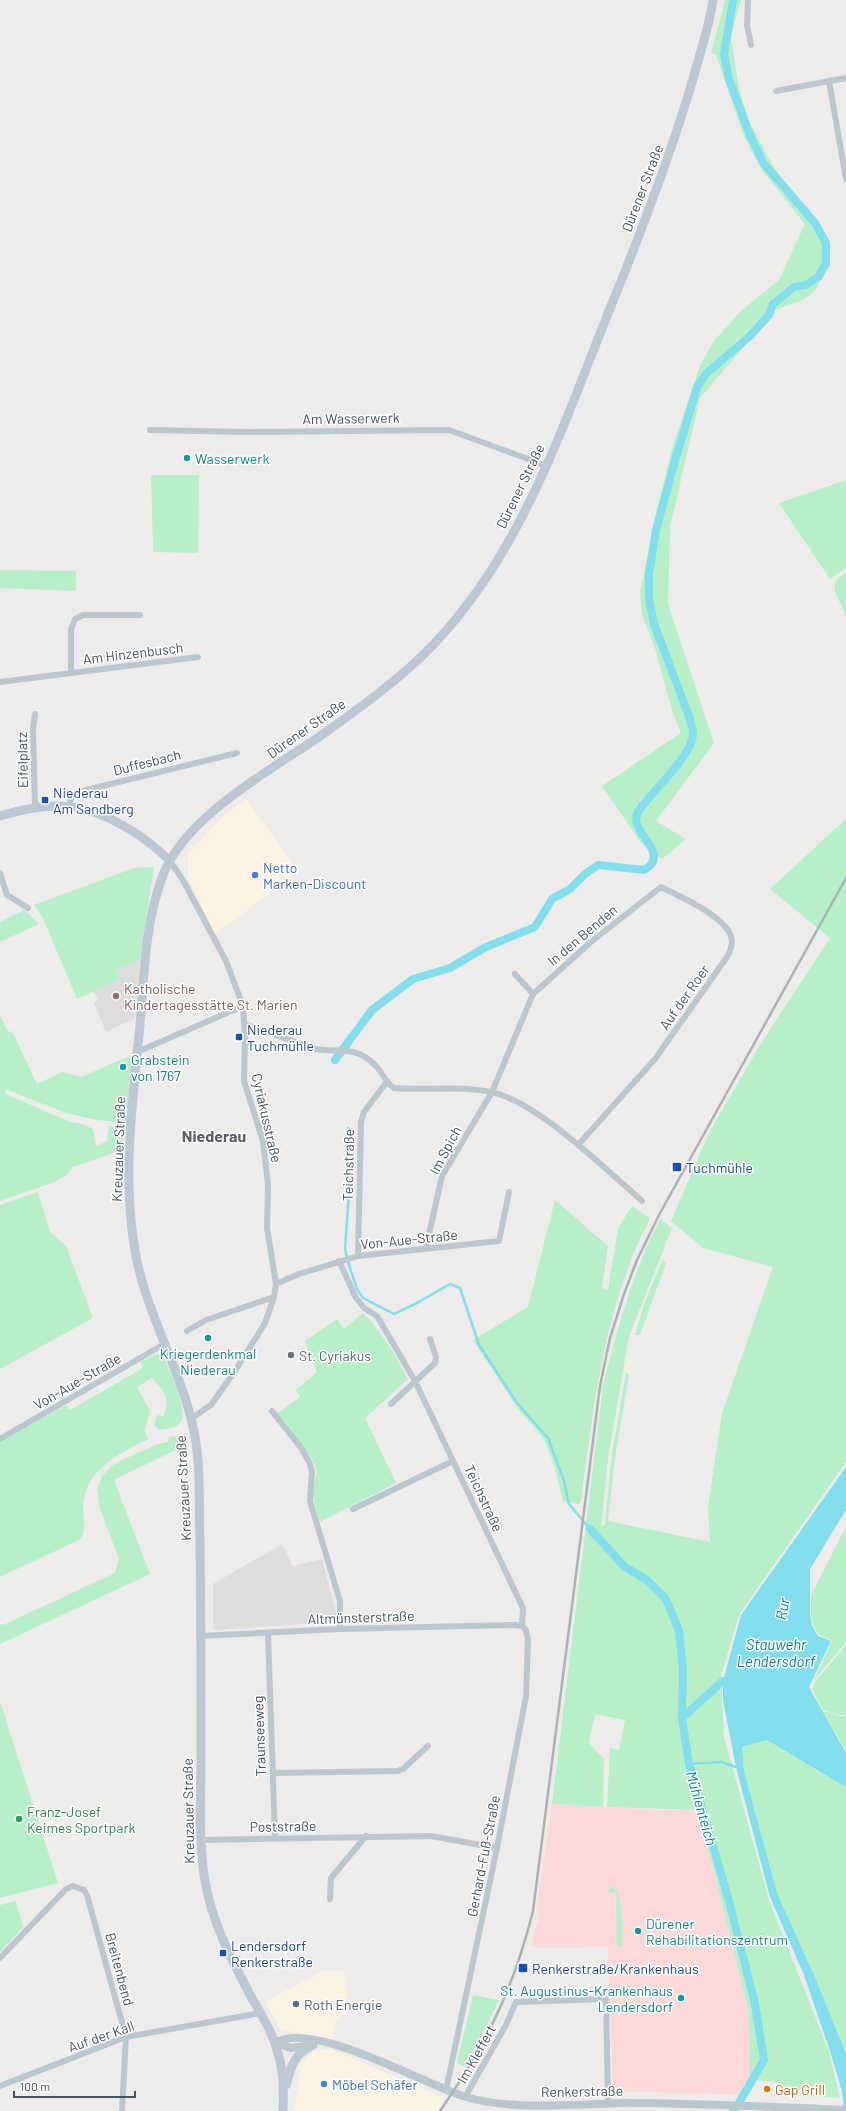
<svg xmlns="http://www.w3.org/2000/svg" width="846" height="2111" font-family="Barlow,sans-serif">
<rect width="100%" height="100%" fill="#eeebeb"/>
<!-- commercial -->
<g fill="#fcf2e2">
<polygon points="246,799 299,872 215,934 188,877 188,853 225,815"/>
<polygon points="324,1970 344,1971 348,2012 336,2019 332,2040 281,2030 265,2002"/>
<polygon points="326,2049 341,2053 446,2098 437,2111 295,2111 300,2066 308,2055 316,2050"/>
</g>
<!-- education -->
<g fill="#dfdcdd">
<polygon points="140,959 135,1018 106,1032 94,1003 98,1000 93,991 120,979 116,970"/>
<polygon points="282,1544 293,1566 322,1559 336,1613 336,1622 213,1630 213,1584"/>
</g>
<!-- medical -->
<polygon fill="#fbd9d9" points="552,1804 660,1810 699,1810 749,2012 750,2080 742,2095 613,2091 608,1947 540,1948 531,1946 540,1914 536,1912"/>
<!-- green -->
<g fill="#b7efc8">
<polygon points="725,0 741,0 731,37 739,89 749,121 774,168 818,220 828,240 830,257 830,266 815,290 805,299 775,310 700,398 670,527 668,604 714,743 656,821 686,839 662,859 641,843 602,786 681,733 672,710 654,645 642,615 640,593 656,513 673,445 699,368 713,342 741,311 779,280 805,224 761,169 743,134 716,55 711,53"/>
<polygon points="151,475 199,475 198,553 153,552"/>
<polygon points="846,480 846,568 830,579 779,503"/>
<polygon points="0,570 76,571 76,591 0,588"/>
<path d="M846,573V617C841,598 823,585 846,573Z"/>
<path d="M846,819V1462L740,1613L721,1675L724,1737L769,1900L829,2052L840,2098L802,2096L799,2090H778V2082L750,2080L749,2012L699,1810L607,1807L610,1748L619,1750L625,1720L595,1714L589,1743L604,1759L603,1807L552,1804L603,1386C617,1328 633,1272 660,1219L672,1228L629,1336L608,1458L601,1527L605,1525L611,1460L626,1373L629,1375L615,1458L608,1521L710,1542L708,1507L722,1413L773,1267L703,1248L671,1221L709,1133L760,1045L830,938L770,889Z"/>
<polygon points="154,867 140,959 116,970 120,979 77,999 42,916 34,905 134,868"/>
<polygon points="24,910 39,924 0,942 0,922"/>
<polygon points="0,1015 8,1032 12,1031 37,1084 62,1072 81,1077 132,1055 126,1123 97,1120 66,1113 5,1089 6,1094 70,1122 83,1124 93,1129 96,1146 107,1141 109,1126 122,1127 124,1133 122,1150 73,1167 65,1176 55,1182 0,1201"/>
<polygon points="38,1192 50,1232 66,1246 93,1318 0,1369 0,1205"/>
<path d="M555,1200L608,1246L602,1288L608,1290L618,1228L632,1206L650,1219C644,1232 637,1244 632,1258C601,1335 592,1419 581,1501L579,1504L563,1501L554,1464L544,1439L519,1410L473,1340L528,1307Z"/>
<polygon points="663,1259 666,1263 640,1335 635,1335 645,1302"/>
<path d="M363,1313C382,1332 396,1356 408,1379L365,1418L396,1483L320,1522L314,1501L313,1492L317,1472L314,1462L278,1413L300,1397L296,1390L317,1372L305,1341L337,1319L344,1329Z"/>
<path d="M155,1354L163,1356C169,1368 189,1410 181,1422C176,1428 167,1429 160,1430L154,1426L157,1415L164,1416C169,1397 165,1392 152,1378L137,1387L150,1411L145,1431L148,1439C121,1453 90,1466 84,1499C81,1513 88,1524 81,1539L0,1577V1442L66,1405L70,1410L143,1368L140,1362Z"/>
<polygon points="186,1435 188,1444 114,1480 150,1574 0,1644 0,1624 3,1625 115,1573 119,1559 100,1509 97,1489 103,1475 114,1464 155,1445 168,1442 169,1437"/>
<polygon points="846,1527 846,1642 814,1680 832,1641 819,1635 813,1626 811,1615 811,1595"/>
<polygon points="846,1645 846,1714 840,1715 823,1710 812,1689 815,1682"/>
<polygon points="0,1701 58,1883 0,1898"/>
<polygon points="823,1711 841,1716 846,1715 846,1751"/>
<polygon points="767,1740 846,1787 846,2054 815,1977 777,1893 744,1771 742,1747"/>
<path d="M610,1886C612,1888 616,1890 617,1892C623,1902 622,1936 623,1948L615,1943L617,1941L616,1893L608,1892Z"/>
<polygon points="16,1901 23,1927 0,1952 0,1905"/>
<polygon points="473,1995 499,2000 465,2067 457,2063"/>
</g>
<!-- water -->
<polygon fill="#82deed" points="846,1467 846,1510 810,1569 810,1615 812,1626 818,1636 831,1641 809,1687 846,1753 846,1787 767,1740 742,1747 744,1771 777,1893 815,1977 846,2054 846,2111 844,2111 842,2091 830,2051 804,1975 770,1897 736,1767 723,1700 723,1681 741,1615"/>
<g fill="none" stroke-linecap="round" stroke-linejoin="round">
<!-- stream -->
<g stroke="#82deed" stroke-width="2.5">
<polyline points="348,1128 350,1180 345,1249 349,1265 357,1289 363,1298 394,1314 417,1303 450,1284 460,1288 479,1345 517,1403 548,1438 564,1481 569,1504 590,1529"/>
<polyline points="689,1764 721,1762 736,1767"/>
</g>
<!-- canal -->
<g stroke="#82deed" stroke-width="8">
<path d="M335,1060L372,1010L413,979L450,968L486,947L535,927L552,899L570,889L585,874L598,865L644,870C674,853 626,831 638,812C651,791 695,755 693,731C692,726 690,721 689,716L654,624L649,598V574L656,530L676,457L698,385L708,372L750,336L769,315L773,304L794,287L806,285L818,277L826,263V243L815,223L764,164L749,133L729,79L724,54L733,0"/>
<polyline points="590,1529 625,1567 647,1580 666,1599 679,1631 683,1670 682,1718 689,1764 729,1901 755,2004 764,2060 734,2111"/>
<polyline points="682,1718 723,1681"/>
</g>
<!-- minor -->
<g stroke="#bbc7cf" stroke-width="6">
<polyline points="748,0 747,25 751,45"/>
<polyline points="829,81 846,179"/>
<polyline points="776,91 846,78"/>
<polyline points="150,430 244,432 449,430 547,466"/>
<polyline points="71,673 71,629 75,619 83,615 140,615"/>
<polyline points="0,682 198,657"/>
<polyline points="69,806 71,798 86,790 237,753"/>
<polyline points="35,807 33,729 35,714"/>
<polyline points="170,861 183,880 226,961 243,1006 245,1038 244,1081 263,1141 268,1185 267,1228 276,1284 274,1297 265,1323 235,1371 211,1405 192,1418"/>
<polyline points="0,873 7,895 28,908"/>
<polyline points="515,974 533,994"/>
<path d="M245,1024L315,1049C340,1053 357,1045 376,1066C384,1074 384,1081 394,1088C426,1091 459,1085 491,1092C536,1101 606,1169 642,1201"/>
<polyline points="137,1052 243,1006"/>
<path d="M426,1248L442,1176L492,1092L533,994L592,941L661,887C680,897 732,918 732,942C732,947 729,953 727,957L655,1059L578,1145"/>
<polyline points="358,1256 361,1122 364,1112 386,1083"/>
<polyline points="339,1261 356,1298 364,1308 377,1316 415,1381 523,1608 522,1626"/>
<polyline points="276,1284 299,1274 358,1256 499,1241 509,1192"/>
<polyline points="187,1331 206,1320 274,1297"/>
<polyline points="391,1404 435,1363 436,1357 430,1339"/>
<polyline points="272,1411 302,1449 310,1464 312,1472 310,1501 340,1601 340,1629"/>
<polyline points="0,1439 166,1343"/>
<polyline points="353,1509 453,1461"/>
<polyline points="268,1633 275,1838"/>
<polyline points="201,1636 340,1629 515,1625 522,1626"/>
<polyline points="273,1773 398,1771 403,1769 428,1746"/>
<polyline points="201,1840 431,1836 497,1848"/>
<polyline points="330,1899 331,1878 366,1836"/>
<polyline points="0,1958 66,1889 73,1886 84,1890 87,1895 126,2037 122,2111"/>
<polyline points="0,2086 126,2037 261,2013"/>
<polyline points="446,2090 497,1848 526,1696 528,1640 526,1630 522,1626"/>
<polyline points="465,2097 506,2025 516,2002 606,1999 608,2104"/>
</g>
<!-- tertiary -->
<g stroke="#bbc7cf" stroke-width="8">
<path d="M275,2043C312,2019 425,2085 466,2097C513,2111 575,2104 625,2103C699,2103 772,2107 846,2110"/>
<polyline points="275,2043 291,2048 313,2045"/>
</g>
<!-- secondary -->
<g stroke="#bbc8d4" stroke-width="9">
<path d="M0,816C50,801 83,801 129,829C144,838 157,848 170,861"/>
<path d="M286,2085C291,2066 295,2053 313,2045"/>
<path d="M283,2111C284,2091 284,2072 278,2053C273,2034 263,2017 253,2000C233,1963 212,1923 205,1881C198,1839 201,1795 201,1753C201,1682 201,1612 200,1542C199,1514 200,1487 198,1460C193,1391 155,1335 139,1270C120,1190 132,1106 140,1025C144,975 145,922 163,875C185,817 269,771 319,737C354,712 389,687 420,658C518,564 560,433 609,311C640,235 670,158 693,79C700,53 709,27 713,0"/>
</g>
<!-- rail -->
<path stroke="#adb1b6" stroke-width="2.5" d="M440,2111C486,2044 513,1991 533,1911L600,1386L610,1338L624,1294L637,1260L659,1215L846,878"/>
</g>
<!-- markers -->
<g fill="#0f9aa8" stroke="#fff" stroke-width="1.5">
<circle cx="187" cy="458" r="4"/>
<circle cx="123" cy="1067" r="4"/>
<circle cx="208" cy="1338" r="4"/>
<circle cx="638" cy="1931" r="4"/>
<circle cx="681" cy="1998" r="4"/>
</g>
<g fill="#1a4fb4" stroke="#fff" stroke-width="1.5">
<rect x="41" y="796" width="8" height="8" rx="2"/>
<rect x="235" y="1033" width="8" height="8" rx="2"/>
<rect x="672" y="1162" width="10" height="10" rx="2"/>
<rect x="219" y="1949" width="8" height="8" rx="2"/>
<rect x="518" y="1963" width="10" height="10" rx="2"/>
</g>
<g fill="#3f7fe0" stroke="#fff" stroke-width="1.5">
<circle cx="255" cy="875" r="4"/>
<circle cx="324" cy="2084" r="4"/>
</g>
<circle fill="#8d6e63" stroke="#fff" stroke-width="1.5" cx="116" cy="996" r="4"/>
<circle fill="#6b7280" stroke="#fff" stroke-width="1.5" cx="291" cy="1355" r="4"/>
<circle fill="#2e9e5b" stroke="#fff" stroke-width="1.5" cx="19" cy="1819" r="4"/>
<circle fill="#5c6f8a" stroke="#fff" stroke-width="1.5" cx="296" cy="2004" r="4"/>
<circle fill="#e8710a" stroke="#fff" stroke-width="1.5" cx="767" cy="2089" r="4"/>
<g text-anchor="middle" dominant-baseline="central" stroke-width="3" stroke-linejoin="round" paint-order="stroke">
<!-- street labels -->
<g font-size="14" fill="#435059" stroke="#fff">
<text transform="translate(642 188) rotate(-69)">Dürener Straße</text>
<text transform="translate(351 418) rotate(-1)">Am Wasserwerk</text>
<text transform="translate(520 486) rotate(-64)">Dürener Straße</text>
<text transform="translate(133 653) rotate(-7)">Am Hinzenbusch</text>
<text transform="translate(306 728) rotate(-35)">Dürener Straße</text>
<text transform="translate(22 760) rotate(-91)">Eifelplatz</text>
<text transform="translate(147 762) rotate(-14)">Duffesbach</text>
<text transform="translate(582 935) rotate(-40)">In den Benden</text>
<text transform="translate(684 997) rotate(-55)">Auf der Roer</text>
<text transform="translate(267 1118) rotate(77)">Cyriakusstraße</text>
<text transform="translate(118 1149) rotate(-88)">Kreuzauer Straße</text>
<text transform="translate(445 1150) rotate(-62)">Im Spich</text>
<text transform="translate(348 1165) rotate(-89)">Teichstraße</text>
<text transform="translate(409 1239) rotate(-6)">Von-Aue-Straße</text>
<text transform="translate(77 1381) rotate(-30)">Von-Aue-Straße</text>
<text transform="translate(183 1488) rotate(-93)">Kreuzauer Straße</text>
<text transform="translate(484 1498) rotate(65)">Teichstraße</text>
<text transform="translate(361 1617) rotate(-2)">Altmünsterstraße</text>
<text transform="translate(259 1736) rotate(-92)">Traunseeweg</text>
<text transform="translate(188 1811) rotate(-91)">Kreuzauer Straße</text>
<text transform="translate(283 1826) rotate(-1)">Poststraße</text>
<text transform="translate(483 1856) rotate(-79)">Gerhard-Fuß-Straße</text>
<text transform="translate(120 1969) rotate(75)">Breitenbend</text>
<text transform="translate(101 2036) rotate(-19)">Auf der Kall</text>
<text transform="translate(476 2054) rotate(-61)">Im Kleffert</text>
<text transform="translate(582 2091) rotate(-1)">Renkerstraße</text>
</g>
<!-- culture labels -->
<g font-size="14" fill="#0d838f" stroke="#fff" text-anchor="start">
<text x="195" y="458">Wasserwerk</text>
<text x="131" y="1059">Grabstein<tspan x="131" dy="16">von 1767</tspan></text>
<text x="208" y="1353" text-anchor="middle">Kriegerdenkmal<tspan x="208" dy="16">Niederau</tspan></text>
<text x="646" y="1923">Dürener<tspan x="646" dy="16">Rehabilitationszentrum</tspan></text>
<text x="673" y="1990" text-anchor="end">St. Augustinus-Krankenhaus<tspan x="673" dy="16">Lendersdorf</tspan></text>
</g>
<!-- transit labels -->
<g font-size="14" fill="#164399" stroke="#fff" text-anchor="start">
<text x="53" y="792">Niederau<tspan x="53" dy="16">Am Sandberg</tspan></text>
<text x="247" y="1029">Niederau<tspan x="247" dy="16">Tuchmühle</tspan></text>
<text x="686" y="1167">Tuchmühle</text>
<text x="231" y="1945">Lendersdorf<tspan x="231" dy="16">Renkerstraße</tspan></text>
<text x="532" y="1968">Renkerstraße/Krankenhaus</text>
</g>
<!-- shop labels -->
<g font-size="14" fill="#366cbe" stroke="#fff" text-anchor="start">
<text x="263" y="867">Netto<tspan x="263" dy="16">Marken-Discount</tspan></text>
<text x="332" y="2084">Möbel Schäfer</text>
</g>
<!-- education labels -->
<g font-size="14" fill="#785e54" stroke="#fff" text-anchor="start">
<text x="124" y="988">Katholische<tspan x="124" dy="16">Kindertagesstätte St. Marien</tspan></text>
</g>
<!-- worship labels -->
<g font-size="14" fill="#5b616d" stroke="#fff" text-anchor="start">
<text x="299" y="1355">St. Cyriakus</text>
</g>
<!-- leisure labels -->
<g font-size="14" fill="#27864d" stroke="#fff" text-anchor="start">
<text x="27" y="1811">Franz-Josef<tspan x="27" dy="16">Keimes Sportpark</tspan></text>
</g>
<!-- service labels -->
<g font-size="14" fill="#4e5e75" stroke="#fff" text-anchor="start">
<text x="304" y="2004">Roth Energie</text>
</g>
<!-- food labels -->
<g font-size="14" fill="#c56008" stroke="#fff" text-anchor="start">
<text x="775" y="2089">Gap Grill</text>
</g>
<!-- water labels -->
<g font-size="15" font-style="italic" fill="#097e90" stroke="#fff">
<text transform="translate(782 1609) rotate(-80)">Rur</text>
<text x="776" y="1644">Stauwehr<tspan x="776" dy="17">Lendersdorf</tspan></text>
<text transform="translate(702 1808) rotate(74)">Mühlenteich</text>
</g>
<!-- quarter labels -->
<g font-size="16" font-weight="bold" fill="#585c61" stroke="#fff">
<text x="214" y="1135">Niederau</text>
</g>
</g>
<!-- scale -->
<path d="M14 2091v6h121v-6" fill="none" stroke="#435059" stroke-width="2"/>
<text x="20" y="2091" font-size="12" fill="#435059" stroke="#ffffff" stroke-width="3" paint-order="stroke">100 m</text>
</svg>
